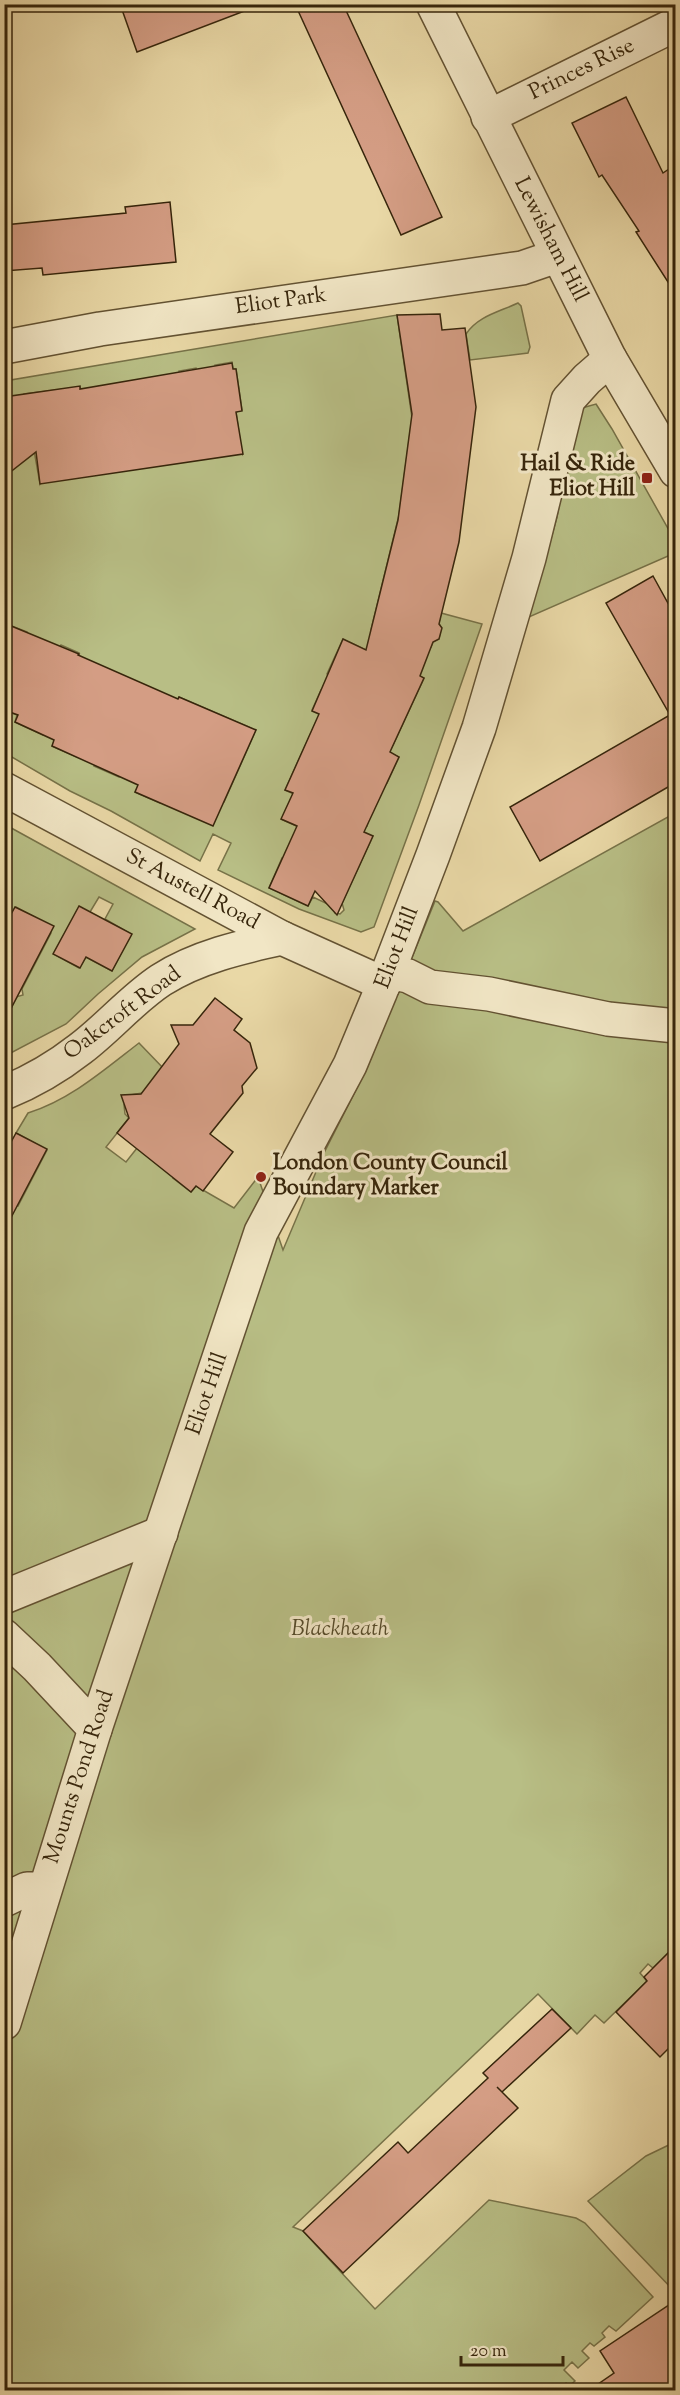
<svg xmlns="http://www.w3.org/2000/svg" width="680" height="2395" font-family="'Sorts Mill Goudy',serif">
<rect width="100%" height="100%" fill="#e9d8a6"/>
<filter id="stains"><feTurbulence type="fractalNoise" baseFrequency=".00333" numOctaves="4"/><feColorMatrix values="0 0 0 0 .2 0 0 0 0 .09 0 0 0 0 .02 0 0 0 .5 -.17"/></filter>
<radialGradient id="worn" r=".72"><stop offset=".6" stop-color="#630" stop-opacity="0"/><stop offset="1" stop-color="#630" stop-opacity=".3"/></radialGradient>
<!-- green -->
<g fill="#b8be85" stroke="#777248" stroke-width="1.5" fill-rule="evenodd">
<path d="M518,303L521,306L530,347L528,353L470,360L466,334C478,316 499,312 518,303Z"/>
<path d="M397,315L412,418L399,515L371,630L431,647L433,642L439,639L441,628L439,623L441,613L482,624L419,805L374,927L361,932L299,909L218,870L231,843L213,834L200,861L111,811L70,791L5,753V710L17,715L15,722L43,735L79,653L61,645L51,667L25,638L27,632L9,625L5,635L4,477L9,473L5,467V381ZM232,362L233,369H236L242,410L236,412L242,454L180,377L179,371L196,368L197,374L216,372L215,365ZM80,387L81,391L40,484L24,394ZM343,639L424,678L393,745L312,710L321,690L340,698L347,683L327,674ZM179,697L256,730L224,802L160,803L135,792ZM317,720L399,757L387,783L379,780L367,826L285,790ZM62,723L130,753L119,777L94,766L97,757H77L52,746ZM281,819L373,836L342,903L344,910L340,914L335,913L332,906L313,897L308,906L269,888L282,858L294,863L303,829Z"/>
<polygon points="596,404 612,429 675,541 675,553 529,617 557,517 575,418 582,408"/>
<path d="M675,813V1946L653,1968L648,1964L640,1973L647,1981L604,2023L595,2015L577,2034L538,1994L293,2227L303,2231L375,2309L489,2200L576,2218L585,2223L653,2297L616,2331L609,2326L602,2333L605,2337L594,2346L590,2343L582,2351L589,2358L578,2368L572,2362L564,2370L575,2381L569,2386L566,2383L558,2390H5L4,1199L18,1206L47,1150L16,1133L28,1113C70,1100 104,1070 139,1043L165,1070L142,1093L131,1095L124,1105L125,1114L129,1118L106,1147L126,1162L145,1138L177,1173L173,1178L191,1192L196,1186L234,1208L258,1177L283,1250L324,1153L367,1068L435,901L438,902L463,931Z"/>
<path d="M4,824L195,929L142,957L98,994L66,1024L5,1056V993L9,999L23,995L22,989L51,933L33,923L35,917L16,907L5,927ZM99,897L113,904L105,919L131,934L112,971L86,957L79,968L54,954L90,912Z"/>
<polygon points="675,2142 675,2292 588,2201 646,2156"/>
</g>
<!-- building -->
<g fill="#d49d84" stroke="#36250b" stroke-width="1.5">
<polygon points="120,4 255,4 255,7 137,52"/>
<polygon points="295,4 343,4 442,217 401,235"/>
<polygon points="626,97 663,173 675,165 675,293 636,232 639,231 602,175 599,177 572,123"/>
<polygon points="170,202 176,262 43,275 42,268 4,271 4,225 126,213 125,207"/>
<polygon points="440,314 442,330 465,328 476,407 459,542 439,624 442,628 439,639 433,642 420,676 424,678 390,752 399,757 364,832 373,836 337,915 315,891 308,906 269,888 297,826 281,819 293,793 285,790 319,714 312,711 343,639 366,650 398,520 412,414 397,315"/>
<polygon points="232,363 233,369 236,369 242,411 236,412 243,454 40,484 36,452 4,477 4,397 80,386 80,389"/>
<polygon points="653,576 675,616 675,783 540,861 510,807 670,715 606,603"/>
<polygon points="4,623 79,654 78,655 178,699 179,697 256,730 213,826 135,792 138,785 52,746 54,740 15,722 18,715 4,710"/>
<polygon points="79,906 132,934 112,971 86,957 80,968 53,954"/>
<polygon points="15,907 54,926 4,1022 4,927"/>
<polygon points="215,998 242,1019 234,1030 250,1043 257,1068 242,1086 243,1093 210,1134 233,1152 203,1191 196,1186 191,1192 117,1133 129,1118 121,1095 141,1094 179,1044 171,1025 193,1025"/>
<polygon points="16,1133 47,1149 4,1231 4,1155"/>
<polygon points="675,1946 675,2042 660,2057 616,2012 647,1981 644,1977"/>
<polygon points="552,2009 571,2028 502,2092 497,2087 518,2108 343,2273 303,2231 398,2142 408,2153 488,2078 483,2073"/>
<polygon points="675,2301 675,2391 588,2391 614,2373 600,2351"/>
</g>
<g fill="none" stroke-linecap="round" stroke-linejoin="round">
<defs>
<g id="minor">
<polyline points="488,117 676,24"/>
<polyline points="4,347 100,329 522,268 557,256"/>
<polyline points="4,789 282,938 384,984"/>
<polyline points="389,972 408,976 430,987 489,994 608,1019 676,1026"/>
<path d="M4,1093C31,1082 57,1067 80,1049C108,1028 132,999 161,980C197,957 241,947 282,938"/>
<polyline points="4,1597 161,1533"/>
<polyline points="4,1636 37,1667 95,1729"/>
<polyline points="4,1900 27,1889 44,1889"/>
<polyline points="4,2023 95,1729 261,1232 350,1065 380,993 433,855 479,728 529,558 568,400 587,379 610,359"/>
</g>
<polyline id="tertiary" points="433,4 610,359 676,471"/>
</defs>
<!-- minor casing -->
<use href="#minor" stroke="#635232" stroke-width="36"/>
<!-- tertiary casing -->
<use href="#tertiary" stroke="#635232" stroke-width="36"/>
<!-- minor -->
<use href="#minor" stroke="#f1e6c5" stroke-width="33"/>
<!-- tertiary -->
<use href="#tertiary" stroke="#f1e6c5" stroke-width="33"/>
</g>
<!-- markers -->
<g fill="#8f2418" stroke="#f1e6c5" stroke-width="2">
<rect x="641" y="472" width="12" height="12" rx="3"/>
<circle cx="261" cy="1177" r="6"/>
</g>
<g text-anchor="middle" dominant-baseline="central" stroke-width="6" stroke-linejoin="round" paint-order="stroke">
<!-- street labels -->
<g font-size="22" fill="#36250b" stroke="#f1e6c5">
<text transform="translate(582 70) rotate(-26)">Princes Rise</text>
<text transform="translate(550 240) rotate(63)">Lewisham Hill</text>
<text transform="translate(281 302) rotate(-8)">Eliot Park</text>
<text transform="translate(192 890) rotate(28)">St Austell Road</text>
<text transform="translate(398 948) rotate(-69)">Eliot Hill</text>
<text transform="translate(123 1014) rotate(-37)">Oakcroft Road</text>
<text transform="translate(208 1394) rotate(-71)">Eliot Hill</text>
<text transform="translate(80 1777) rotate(-72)">Mounts Pond Road</text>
</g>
<!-- poi labels -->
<g font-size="22" font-weight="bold" fill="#36250b" stroke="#f1e6c5" text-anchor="end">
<text x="635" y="465">Hail &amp; Ride<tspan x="635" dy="25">Eliot Hill</tspan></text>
<text x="273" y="1164" text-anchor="start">London County Council<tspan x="273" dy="25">Boundary Marker</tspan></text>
</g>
<!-- park labels -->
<g font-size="22" font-style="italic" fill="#564b2a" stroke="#f1e6c5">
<text x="340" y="1630">Blackheath</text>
</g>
</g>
<!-- margin -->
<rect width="680" height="2395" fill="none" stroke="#e9d8a6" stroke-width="24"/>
<rect x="6" y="6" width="668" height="2383" fill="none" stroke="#36250b" stroke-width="3"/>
<rect x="12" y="12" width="656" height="2371" fill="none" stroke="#36250b" stroke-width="1.5"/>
<!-- scale -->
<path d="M461 2356v9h102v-9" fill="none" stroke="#36250b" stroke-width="3"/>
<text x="470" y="2356" font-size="18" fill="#36250b" stroke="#f1e6c5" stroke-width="4.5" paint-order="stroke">20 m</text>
<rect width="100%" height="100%" filter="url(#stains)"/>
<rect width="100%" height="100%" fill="url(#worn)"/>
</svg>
